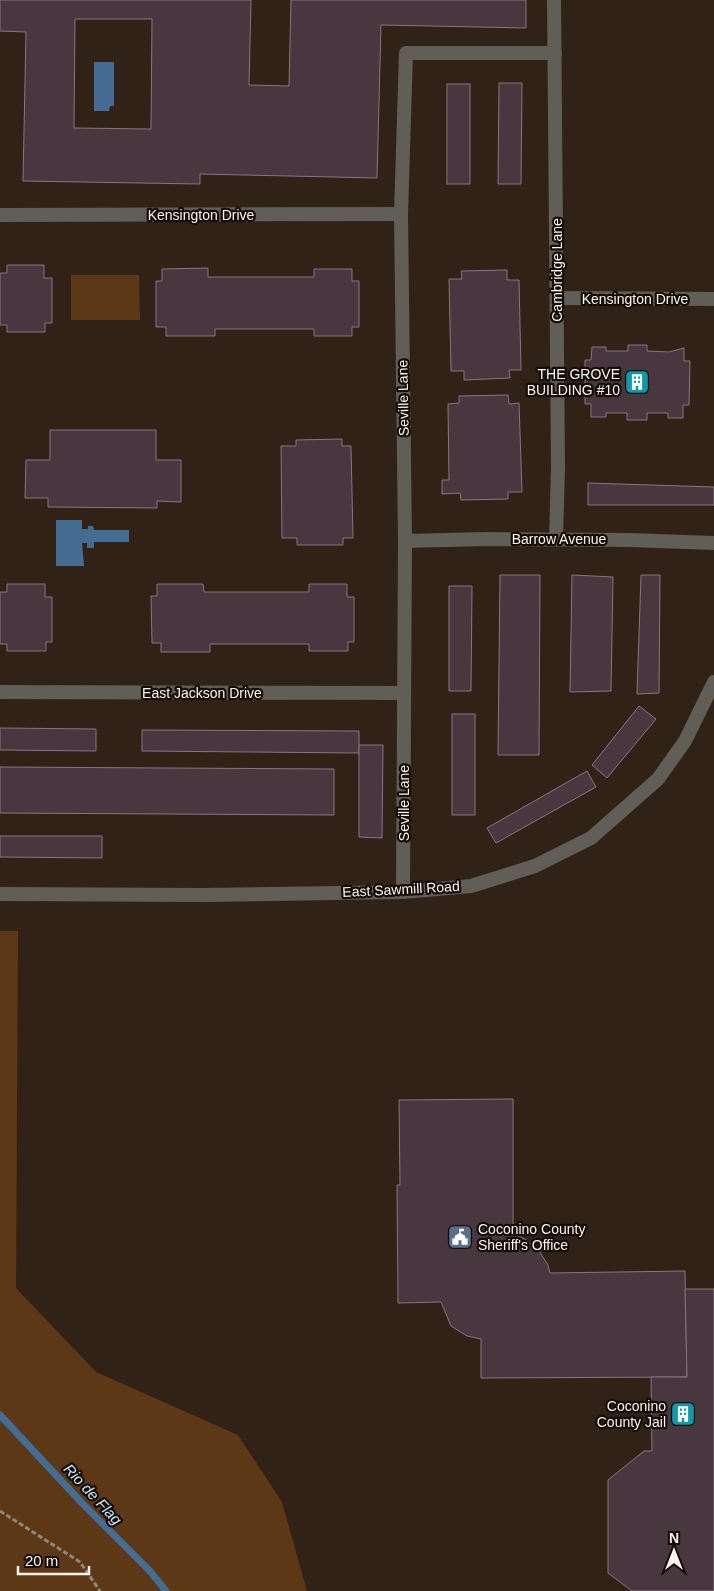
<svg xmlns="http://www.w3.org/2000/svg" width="714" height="1591" font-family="Arial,sans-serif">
<rect width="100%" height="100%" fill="#312217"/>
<!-- green -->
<g fill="#5c3817">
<polygon points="71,275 139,275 140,320 71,320"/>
<polygon points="0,931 18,931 16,1288 96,1372 238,1435 282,1502 307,1591 0,1591"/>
</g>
<!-- water -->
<g fill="#456d93">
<polygon points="94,62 114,62 114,106 110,106 109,111 94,111"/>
<polygon points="56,520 82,520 82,529 88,529 88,526 93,526 94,530 129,530 129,542 94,542 94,548 87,548 87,543 82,543 84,566 56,566"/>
</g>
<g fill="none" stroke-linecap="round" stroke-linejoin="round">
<!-- stream -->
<polyline stroke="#456d93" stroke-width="7" points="0,1415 82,1503 149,1570 166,1591"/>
</g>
<!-- building -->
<g fill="#493740" stroke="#8a757f" fill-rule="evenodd">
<path d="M0,0H251L249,85L289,86L291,0H526V28L381,25L377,178L200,174V184L23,181L26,32L0,31ZM75,19H152L151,129L74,128Z"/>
<polygon points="499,83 522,83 521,184 498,184"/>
<rect x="447" y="84" width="23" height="100"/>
<polygon points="7,265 44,265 44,278 52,278 52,323 45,323 45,332 7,332 7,325 0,325 0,273 7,273"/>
<polygon points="208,268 208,277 314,277 314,269 352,269 352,281 359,281 359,327 352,327 352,336 314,336 314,329 215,329 215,336 166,336 166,327 156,327 156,281 162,281 162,269"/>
<polygon points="507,270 507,280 519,280 521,370 509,370 510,378 464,380 464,371 451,371 449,279 462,279 461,271"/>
<polygon points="628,345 647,345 647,351 669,352 684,348 684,361 690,361 689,405 683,405 683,418 668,418 668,413 647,413 647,420 627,420 627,413 606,413 606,417 591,417 591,404 585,404 585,360 591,360 592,347 606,347 606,351 628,351"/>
<polygon points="508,395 509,404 519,403 522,492 508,492 508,499 461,500 460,493 442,494 442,480 449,480 448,404 459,403 459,396"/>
<polygon points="50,430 156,430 156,460 181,460 181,502 157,501 157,508 48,507 48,498 25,498 26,460 50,460"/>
<polygon points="342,439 342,446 351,446 353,538 343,538 343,545 297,545 297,538 282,538 281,446 296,446 296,440"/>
<polygon points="588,483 714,487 714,505 588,505"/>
<polygon points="500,575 540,575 539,755 498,755"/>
<polygon points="572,575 613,577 611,691 570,692"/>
<polygon points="641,575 660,575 659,693 637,694"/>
<polygon points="7,584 45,584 45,597 52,597 52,642 46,642 46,651 7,651 7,644 0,644 0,592 7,592"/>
<polygon points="157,584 203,584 204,592 309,592 309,584 347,584 347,597 354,597 354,642 348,642 348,651 309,651 309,644 210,644 210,652 161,652 161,643 152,643 151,596 157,596"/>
<polygon points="449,586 472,586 471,691 449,691"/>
<polygon points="639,706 656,719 607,778 592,765"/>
<rect x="452" y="714" width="23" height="101"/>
<polygon points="0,728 96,729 96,751 0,750"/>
<polygon points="142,730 359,731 359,753 142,751"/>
<polygon points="359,745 383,745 382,838 359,837"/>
<polygon points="0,767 334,769 334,815 0,813"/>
<polygon points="587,771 596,787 496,843 487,828"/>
<polygon points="0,836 102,836 102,858 0,857"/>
<polygon points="513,1099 513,1234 525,1239 539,1251 548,1265 550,1273 685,1271 687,1377 481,1378 481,1339 467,1336 451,1326 441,1302 398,1303 397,1185 400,1185 399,1100"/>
<polygon points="685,1289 714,1289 714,1591 632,1591 608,1573 608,1480 644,1451 652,1451 651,1377 687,1377"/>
</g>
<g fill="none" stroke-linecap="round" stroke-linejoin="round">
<!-- path -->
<polyline stroke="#93867d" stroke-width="3" stroke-dasharray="5 2.5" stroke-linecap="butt" points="0,1511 80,1562 100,1591"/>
<!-- minor -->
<g stroke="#605e56" stroke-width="14">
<polyline points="554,0 558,468 556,539"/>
<polyline points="0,215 401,214"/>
<polyline points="557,298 714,299"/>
<polyline points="405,541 487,539 629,540 714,543"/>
<polyline points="0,692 404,693"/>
<polyline points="403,892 405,541 401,214 406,53 555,53"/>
</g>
<!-- tertiary -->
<polyline stroke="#605e56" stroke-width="14" points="0,894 204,895 403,892 471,886 535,866 591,838 658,779 685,741 714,682"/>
</g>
<!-- icons -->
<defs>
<symbol id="building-square" viewBox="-11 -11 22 22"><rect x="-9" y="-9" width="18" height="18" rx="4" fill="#0f9aa8" stroke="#140d08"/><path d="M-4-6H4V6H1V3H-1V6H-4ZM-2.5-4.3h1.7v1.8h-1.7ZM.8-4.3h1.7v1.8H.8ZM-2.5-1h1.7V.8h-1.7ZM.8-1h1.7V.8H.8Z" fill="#fff"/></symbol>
<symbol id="civic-square" viewBox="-11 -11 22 22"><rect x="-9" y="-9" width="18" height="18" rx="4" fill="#5c6f8a" stroke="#140d08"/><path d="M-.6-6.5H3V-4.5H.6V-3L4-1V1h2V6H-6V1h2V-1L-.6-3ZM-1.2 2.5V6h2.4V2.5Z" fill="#fff"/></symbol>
</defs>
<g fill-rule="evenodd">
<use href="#building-square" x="623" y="368" width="28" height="28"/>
<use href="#civic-square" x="446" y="1223" width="28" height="28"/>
<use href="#building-square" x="669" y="1400" width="28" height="28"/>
</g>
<g text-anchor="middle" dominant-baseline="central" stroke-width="4.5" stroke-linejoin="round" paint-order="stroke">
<!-- street labels -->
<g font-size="14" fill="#fdf3eb" stroke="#140d08">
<text x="201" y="215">Kensington Drive</text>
<text transform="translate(557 270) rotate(-90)">Cambridge Lane</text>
<text x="635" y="299">Kensington Drive</text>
<text transform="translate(403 398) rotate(-91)">Seville Lane</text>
<text x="559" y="539">Barrow Avenue</text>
<text x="202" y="693">East Jackson Drive</text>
<text transform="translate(404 803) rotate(-90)">Seville Lane</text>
<text transform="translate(401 889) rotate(-3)">East Sawmill Road</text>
</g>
<!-- poi labels -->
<g font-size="14" fill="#fdf3eb" stroke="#140d08" text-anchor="end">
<text x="620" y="374">THE GROVE<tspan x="620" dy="16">BUILDING #10</tspan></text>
<text x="478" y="1229" text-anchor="start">Coconino County<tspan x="478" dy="16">Sheriff's Office</tspan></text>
<text x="666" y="1406">Coconino<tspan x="666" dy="16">County Jail</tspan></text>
</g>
<!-- water labels -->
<g font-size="15" font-style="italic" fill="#cce5fd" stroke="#140d08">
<text transform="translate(93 1494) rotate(47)">Rio de Flag</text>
</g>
</g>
<!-- north arrow -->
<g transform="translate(674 1551)" stroke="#140d08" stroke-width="4" paint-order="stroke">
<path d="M0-4L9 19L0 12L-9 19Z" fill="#fdf3eb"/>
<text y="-8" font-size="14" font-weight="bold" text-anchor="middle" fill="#fdf3eb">N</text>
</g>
<!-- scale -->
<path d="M18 1566v8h71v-8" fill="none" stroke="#fdf3eb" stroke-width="2.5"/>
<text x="25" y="1566" font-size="15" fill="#fdf3eb" stroke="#140d08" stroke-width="4" paint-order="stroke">20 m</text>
</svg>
